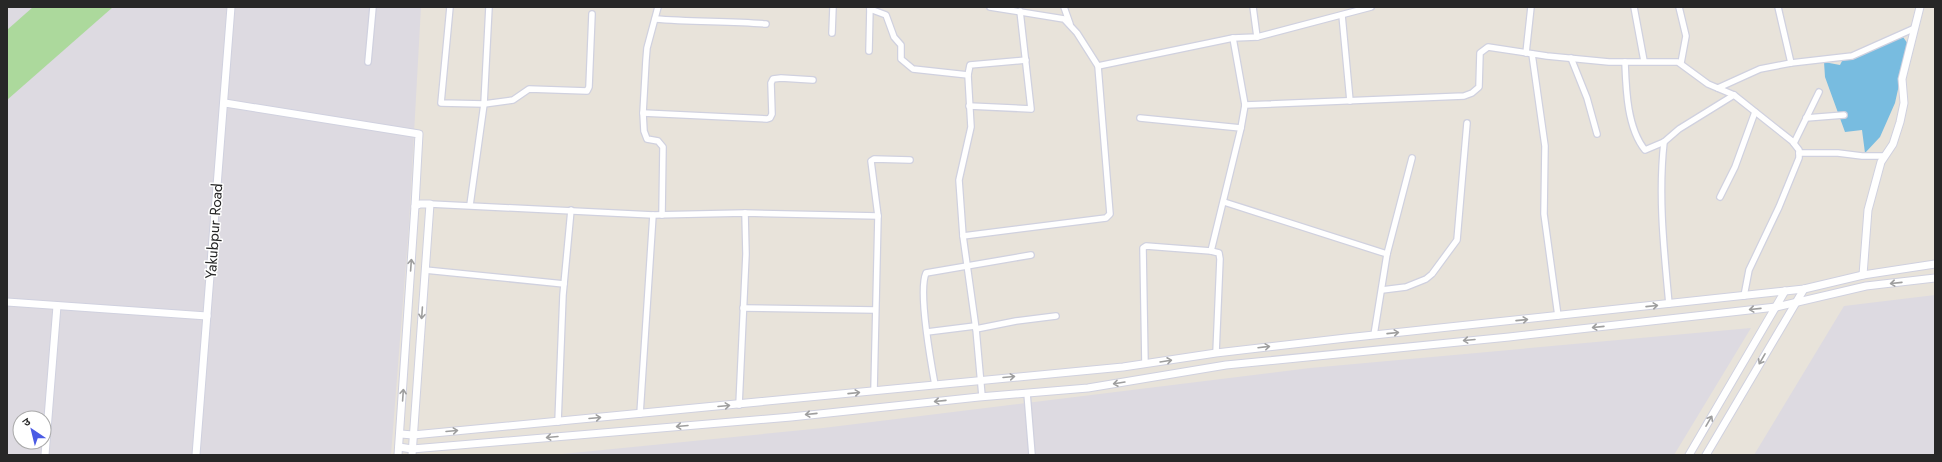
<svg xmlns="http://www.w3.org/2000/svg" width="1942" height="462" font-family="Jost,'Noto Sans Devanagari',sans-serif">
<rect width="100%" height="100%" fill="#e8e3da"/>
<!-- industrial -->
<g fill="#dddae1" fill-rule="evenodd">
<path d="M7,7H421L409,224L391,455H7ZM20,418H44V442H20Z"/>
<polygon points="1935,295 1935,455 1754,455 1844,306"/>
<polygon points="1751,328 1674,455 552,455 823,428 1310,368"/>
</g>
<!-- green -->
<polygon fill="#acd99c" points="33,7 113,7 7,100 7,30"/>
<!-- water -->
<polygon fill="#78bce0" points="1903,37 1908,44 1895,103 1880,137 1865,153 1862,130 1845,132 1825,77 1824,62 1840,65 1844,57 1872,49"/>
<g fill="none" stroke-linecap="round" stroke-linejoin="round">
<defs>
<g id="minor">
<polyline points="450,7 441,103 484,104 513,100 529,89 587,91 589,87 592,14"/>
<polyline points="658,7 647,48 646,60 643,113 644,131 647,139 658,141 663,147 662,215"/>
<polyline points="1064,7 1070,24"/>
<polyline points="1253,7 1257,37"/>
<polyline points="1634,7 1644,61"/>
<polyline points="1679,7 1686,36 1681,63"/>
<polyline points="1778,7 1791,63"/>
<polyline points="870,9 886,15 894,37 901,45 901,59 913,69 968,75 971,127 959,180 963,236 976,329 982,396"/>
<polyline points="1342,15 1350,101"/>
<path d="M655,19C692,22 729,21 766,24"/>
<polyline points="832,33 833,7"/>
<polyline points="1233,38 1245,105"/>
<polyline points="869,51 870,7"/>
<polyline points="1526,53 1531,7"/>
<polyline points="1532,54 1545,146 1544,214 1558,316"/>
<polyline points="1571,58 1587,98 1597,134"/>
<polyline points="368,62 373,7"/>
<path d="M1625,62C1626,89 1627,128 1645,150L1664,142L1679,129L1734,95"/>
<polyline points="1098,66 1233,38 1257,37 1371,7"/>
<polyline points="968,75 970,65 1026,60"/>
<polyline points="1718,88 1760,69 1791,63 1852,56 1915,28"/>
<polyline points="969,106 1031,109 1020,11"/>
<polyline points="643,113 767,119 770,118 772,114 771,83 773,79 781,78 813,80"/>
<polyline points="1140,118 1241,128 1211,251 1219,253 1220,259 1216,353"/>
<polyline points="1806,118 1844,115"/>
<polyline points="1241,128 1245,105 1464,96 1472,93 1479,87 1480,53 1488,47 1547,56 1609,62 1678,62 1708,84 1734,95 1792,141 1799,150 1799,158 1779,207 1749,270 1744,296"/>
<path d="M1664,142C1658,196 1664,250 1669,304"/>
<polyline points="1794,143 1819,92"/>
<polyline points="1799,153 1838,153 1862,156 1884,156"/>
<polyline points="1720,197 1735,167 1755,112"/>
<polyline points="1224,202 1387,254"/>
<polyline points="430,204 653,215 745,213 878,216"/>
<polyline points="470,205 484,104 489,7"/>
<polyline points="963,236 1106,218 1110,214 1098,66 1077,33 1064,19 990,7"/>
<polyline points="425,270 564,284"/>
<polyline points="1382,290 1406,287 1426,279 1432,274 1457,240 1467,123"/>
<polyline points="743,308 875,310"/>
<polyline points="976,329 1016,321 1056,316"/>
<polyline points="927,332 975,326"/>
<polyline points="1374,335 1387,254 1412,158"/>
<polyline points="1145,364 1143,248 1146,246 1211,251"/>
<path d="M935,385C931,363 918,291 926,273L1031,255"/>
<polyline points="874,391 878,216 871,161 874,159 910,160"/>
<polyline points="1027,393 1032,455"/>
<polyline points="739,405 746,254 745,213"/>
<polyline points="640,414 653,215"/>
<polyline points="558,422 563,295 571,210"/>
</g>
<g id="tertiary">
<polyline points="225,103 419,134 415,206"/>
<polyline points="1863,275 1868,210 1881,162 1893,144 1900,122 1904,103 1902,79 1920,7"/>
<polyline points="7,302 207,316"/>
<polyline points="401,434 413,435 1123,367 1216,353 1346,338 1804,289 1863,275 1935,264"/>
<polyline points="399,447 412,449 791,417 979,397 1088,388 1226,365 1509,337 1776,307 1866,286 1935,278"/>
<polyline points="45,455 57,306"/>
<polyline points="196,455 231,7"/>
<polyline points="398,455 415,206 420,204 430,204 412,455"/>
<polyline points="1689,455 1785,291"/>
<polyline points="1706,455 1804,289"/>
</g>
</defs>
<!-- minor casing -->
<use href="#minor" stroke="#d0d1df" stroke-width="8"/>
<!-- tertiary casing -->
<use href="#tertiary" stroke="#d0d1df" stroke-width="9"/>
<!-- minor -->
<use href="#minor" stroke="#fff" stroke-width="5.5"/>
<!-- tertiary -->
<use href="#tertiary" stroke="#fff" stroke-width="7"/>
</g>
<!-- one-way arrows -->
<defs><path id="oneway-shaft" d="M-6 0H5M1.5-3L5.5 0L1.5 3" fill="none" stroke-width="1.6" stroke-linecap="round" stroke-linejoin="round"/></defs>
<g stroke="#9e9e9e">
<use href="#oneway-shaft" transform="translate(411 265) rotate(-86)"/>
<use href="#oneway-shaft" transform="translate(1896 283) rotate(174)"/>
<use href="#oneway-shaft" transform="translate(1652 306) rotate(-6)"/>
<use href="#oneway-shaft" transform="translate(1755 309) rotate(174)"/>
<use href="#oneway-shaft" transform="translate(422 313) rotate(94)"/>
<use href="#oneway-shaft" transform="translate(1522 320) rotate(-6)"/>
<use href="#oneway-shaft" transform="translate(1598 327) rotate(174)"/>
<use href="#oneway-shaft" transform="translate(1393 333) rotate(-6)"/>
<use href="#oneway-shaft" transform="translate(1469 340) rotate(175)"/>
<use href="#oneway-shaft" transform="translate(1264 347) rotate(-7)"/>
<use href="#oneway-shaft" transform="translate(1762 359) rotate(120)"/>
<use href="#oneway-shaft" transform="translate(1166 361) rotate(-9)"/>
<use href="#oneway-shaft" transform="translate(1009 377) rotate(-5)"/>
<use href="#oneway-shaft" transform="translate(1119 383) rotate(171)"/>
<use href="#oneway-shaft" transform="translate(854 393) rotate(-6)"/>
<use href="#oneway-shaft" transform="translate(403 395) rotate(-86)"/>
<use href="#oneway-shaft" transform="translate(940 401) rotate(174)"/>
<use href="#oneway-shaft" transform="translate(724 406) rotate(-5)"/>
<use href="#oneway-shaft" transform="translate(811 414) rotate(174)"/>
<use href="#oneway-shaft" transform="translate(595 418) rotate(-5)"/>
<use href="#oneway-shaft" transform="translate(1709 421) rotate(-60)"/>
<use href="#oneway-shaft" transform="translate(682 426) rotate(175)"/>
<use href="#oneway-shaft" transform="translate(452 431) rotate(-5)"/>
<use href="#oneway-shaft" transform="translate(552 437) rotate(175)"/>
</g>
<g text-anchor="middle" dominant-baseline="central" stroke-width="3" stroke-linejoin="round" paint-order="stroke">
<!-- street labels -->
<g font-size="15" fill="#272727" stroke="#fff">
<text transform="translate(214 231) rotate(-86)">Yakubpur Road</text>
</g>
</g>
<!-- border -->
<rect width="1942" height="462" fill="none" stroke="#272727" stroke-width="16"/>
<!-- north arrow -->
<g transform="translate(32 430) rotate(325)"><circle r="19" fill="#ffffff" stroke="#a9a9a9"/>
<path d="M0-3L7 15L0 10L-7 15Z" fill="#4b5be4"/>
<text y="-6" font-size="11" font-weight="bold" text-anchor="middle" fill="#272727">उ</text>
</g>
</svg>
